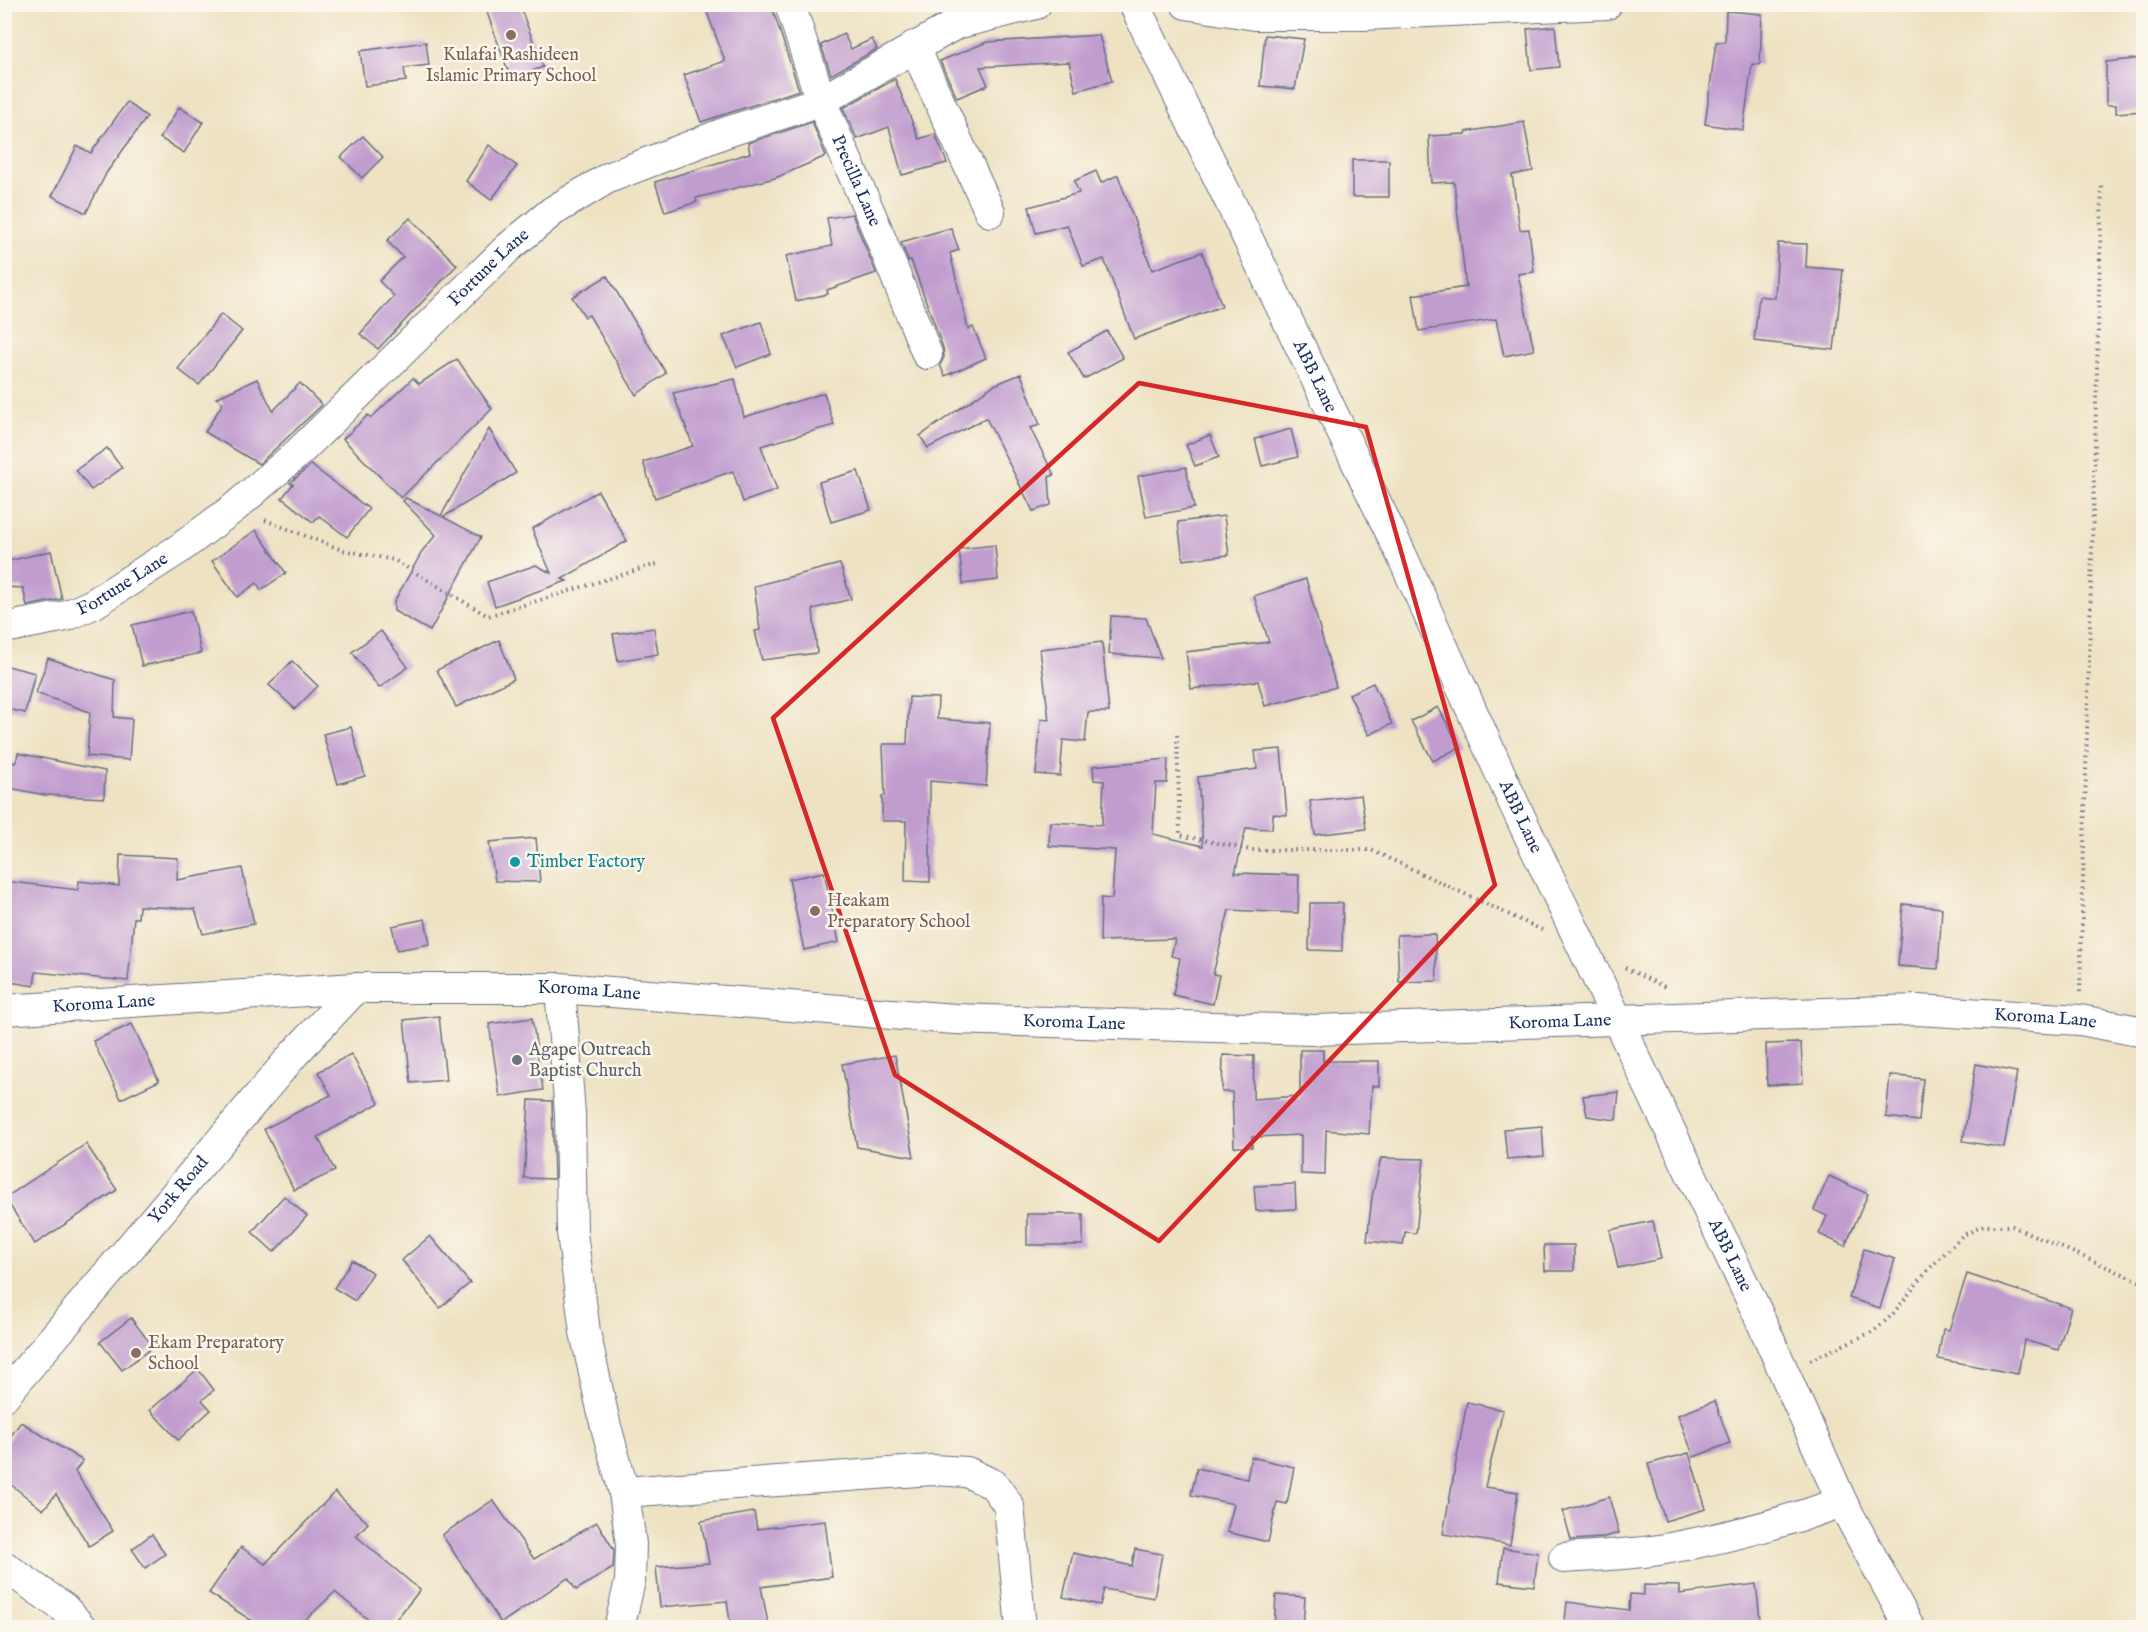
<svg xmlns="http://www.w3.org/2000/svg" width="2148" height="1632" font-family="'IM FELL English',serif">
<rect width="100%" height="100%" fill="#fbf7ec"/>
<filter id="ink" filterUnits="userSpaceOnUse"><feTurbulence type="fractalNoise" baseFrequency=".0167" numOctaves="2"/><feDisplacementMap in="SourceGraphic" scale="12" xChannelSelector="R" yChannelSelector="G"/><feConvolveMatrix kernelMatrix="1 2 1 2 8 2 1 2 1" color-interpolation-filters="sRGB"/></filter>
<filter id="wash" filterUnits="userSpaceOnUse"><feTurbulence type="fractalNoise" baseFrequency=".008" numOctaves="4" result="noise"/><feDisplacementMap in="SourceGraphic" scale="24" xChannelSelector="R" yChannelSelector="G"/><feGaussianBlur stdDeviation="1.35" result="paint"/><feColorMatrix in="noise" values="0 0 0 0 0 0 0 0 0 0 0 0 0 0 0 0 0 1.4 0 .05"/><feComposite in="paint" operator="in"/></filter>
<g filter="url(#wash)">
<rect width="100%" height="100%" fill="#eee2c3"/>
<g id="blocks">
<!-- building -->
<g fill="#c19dcf">
<polygon points="484,4 519,4 543,67 511,79"/>
<polygon points="704,4 771,4 799,90 701,122 684,75 725,61"/>
<polygon points="1726,11 1762,14 1760,65 1752,64 1743,130 1705,124 1716,42 1725,42"/>
<polygon points="1555,26 1559,67 1531,70 1527,29"/>
<polygon points="844,34 851,49 872,39 877,49 831,75 821,45"/>
<polygon points="1099,35 1112,81 1076,91 1069,62 980,67 988,85 957,98 940,61 987,42"/>
<polygon points="1265,35 1304,39 1295,89 1260,86"/>
<polygon points="426,42 429,65 404,68 406,81 365,86 360,51"/>
<polygon points="2144,58 2144,111 2116,113 2116,105 2106,105 2106,62"/>
<polygon points="895,79 919,139 935,134 947,163 902,175 889,127 857,139 843,108"/>
<polygon points="127,102 147,117 107,172 86,213 52,196 77,146 91,153"/>
<polygon points="179,107 203,122 184,153 160,138"/>
<polygon points="812,122 826,156 775,178 696,198 697,202 665,212 655,182 750,153 748,143"/>
<polygon points="1524,122 1533,171 1512,175 1520,230 1529,229 1534,272 1518,274 1534,350 1504,356 1496,319 1419,331 1413,295 1466,287 1454,182 1431,183 1429,136 1466,134 1466,132"/>
<polygon points="363,136 383,157 362,178 341,157"/>
<polygon points="489,145 517,166 491,200 466,181"/>
<rect x="1352" y="160" width="37" height="37"/>
<polygon points="1096,171 1101,183 1118,175 1152,270 1202,252 1222,306 1134,339 1104,259 1083,266 1067,225 1036,233 1029,207 1079,193 1074,181"/>
<polygon points="852,214 876,273 827,290 828,294 796,301 786,256 832,246 827,218"/>
<polygon points="410,218 457,265 378,349 360,334 394,296 379,281 403,257 387,241"/>
<polygon points="951,228 959,250 950,253 968,329 973,327 986,358 945,376 940,365 944,357 943,348 911,260 908,261 901,242"/>
<polygon points="1778,243 1807,244 1806,267 1843,270 1834,350 1754,341 1759,296 1775,298"/>
<polygon points="607,276 666,373 636,395 589,315 585,317 572,297"/>
<polygon points="221,314 242,331 199,385 178,369"/>
<polygon points="761,322 771,354 737,367 723,336"/>
<polygon points="1107,331 1123,358 1084,379 1068,352"/>
<polygon points="457,359 492,409 401,498 343,439 368,415 371,418 413,378 419,384"/>
<polygon points="1021,374 1040,425 1030,428 1054,475 1049,477 1051,505 1033,511 986,418 928,448 920,436 994,385"/>
<polygon points="257,379 273,411 300,383 322,405 259,464 205,432 223,403 216,398"/>
<polygon points="735,379 744,417 824,393 834,425 761,446 777,490 743,502 733,471 655,498 643,462 693,446 673,393"/>
<polygon points="489,429 516,473 443,517 481,537 430,631 394,611 394,602 423,550 436,535 403,501 406,498 441,516"/>
<polygon points="1291,429 1298,457 1262,466 1255,439"/>
<polygon points="1210,435 1219,457 1195,466 1186,445"/>
<polygon points="107,448 122,468 91,490 76,470"/>
<polygon points="311,465 369,509 347,537 319,516 313,522 282,498 293,484 290,483"/>
<polygon points="1186,467 1194,508 1146,517 1138,476"/>
<polygon points="858,471 871,510 831,522 819,482"/>
<polygon points="598,491 627,541 562,579 567,581 495,606 487,582 536,565 551,573 532,529"/>
<polygon points="1224,516 1229,555 1183,560 1178,522"/>
<polygon points="256,530 286,573 261,590 257,583 237,597 212,561"/>
<polygon points="995,545 998,580 963,584 959,549"/>
<polygon points="51,551 62,599 27,606 23,588 4,587 4,562"/>
<polygon points="840,564 851,599 813,609 817,653 762,660 755,631 760,630 754,586"/>
<polygon points="1306,579 1336,687 1265,706 1258,681 1191,689 1186,652 1269,642 1254,596"/>
<polygon points="191,611 201,653 142,666 132,625"/>
<polygon points="1111,616 1146,618 1161,658 1109,654"/>
<polygon points="654,628 658,654 618,661 613,634"/>
<polygon points="381,631 408,667 379,688 352,652"/>
<polygon points="499,640 514,679 456,707 437,670"/>
<polygon points="1102,642 1109,712 1088,712 1085,742 1063,740 1060,776 1036,774 1041,719 1049,720 1040,649"/>
<polygon points="48,658 115,680 114,717 132,719 129,760 87,756 90,712 36,693"/>
<polygon points="292,661 318,686 295,709 269,685"/>
<polygon points="4,665 35,673 25,713 4,708"/>
<polygon points="1373,683 1392,724 1369,735 1349,694"/>
<polygon points="909,697 938,698 937,719 990,723 986,786 930,781 930,882 905,881 906,821 882,821 882,796 885,796 883,744 907,744"/>
<polygon points="1438,707 1460,747 1433,761 1411,721"/>
<polygon points="351,727 365,776 338,784 323,734"/>
<polygon points="1281,749 1287,815 1273,814 1272,829 1246,828 1235,873 1299,875 1298,913 1229,910 1213,974 1219,975 1213,1004 1173,995 1180,958 1171,956 1175,939 1100,941 1101,898 1112,899 1115,850 1049,846 1050,822 1102,825 1104,781 1094,780 1093,766 1168,759 1167,783 1156,783 1153,834 1203,846 1198,777 1257,769 1255,751"/>
<polygon points="18,753 105,771 104,798 45,795 4,787 4,761 16,763"/>
<polygon points="1361,795 1366,829 1315,835 1310,801"/>
<polygon points="536,838 540,882 495,881 489,842"/>
<polygon points="120,855 178,858 177,880 242,868 254,924 203,934 195,909 139,906 138,918 134,918 128,981 36,972 34,986 4,981 4,881 78,890 79,881 119,886"/>
<polygon points="824,872 839,942 804,950 789,879"/>
<polygon points="1310,903 1343,903 1342,951 1309,950"/>
<polygon points="1903,904 1942,908 1938,969 1898,966"/>
<polygon points="425,919 430,944 397,950 392,926"/>
<polygon points="1435,934 1437,981 1399,982 1397,935"/>
<polygon points="439,1016 446,1080 411,1083 404,1020"/>
<polygon points="532,1018 543,1090 500,1097 489,1024"/>
<polygon points="132,1024 159,1081 121,1099 93,1041"/>
<polygon points="1801,1043 1803,1083 1767,1085 1766,1044"/>
<polygon points="1300,1050 1323,1050 1323,1061 1379,1061 1379,1086 1372,1086 1369,1134 1326,1130 1325,1175 1301,1174 1301,1135 1252,1137 1252,1147 1234,1147 1232,1092 1222,1092 1223,1055 1254,1056 1253,1099 1300,1096"/>
<polygon points="351,1054 379,1103 318,1137 335,1171 294,1190 264,1129 331,1095 318,1072"/>
<polygon points="895,1055 914,1157 857,1147 842,1064"/>
<polygon points="1976,1064 2017,1072 2004,1148 1963,1141"/>
<polygon points="1890,1075 1923,1079 1919,1121 1886,1117"/>
<polygon points="1619,1092 1616,1120 1587,1116 1583,1096"/>
<polygon points="529,1100 552,1101 554,1179 524,1178"/>
<polygon points="1542,1126 1544,1156 1507,1159 1504,1129"/>
<polygon points="86,1144 117,1190 35,1244 5,1198"/>
<polygon points="1381,1158 1424,1159 1416,1233 1405,1232 1403,1245 1367,1241 1372,1197"/>
<polygon points="1829,1176 1868,1194 1845,1246 1819,1234 1827,1216 1814,1210"/>
<polygon points="1295,1184 1296,1209 1256,1211 1254,1186"/>
<polygon points="284,1196 307,1216 274,1252 252,1232"/>
<rect x="1027" y="1214" width="56" height="31"/>
<polygon points="1653,1221 1661,1259 1618,1268 1610,1230"/>
<polygon points="430,1236 470,1283 440,1308 402,1260"/>
<polygon points="1544,1245 1574,1245 1574,1271 1545,1271"/>
<polygon points="1864,1249 1895,1259 1880,1308 1849,1298"/>
<polygon points="352,1260 373,1273 355,1301 334,1288"/>
<polygon points="1967,1274 2071,1308 2058,1350 2024,1340 2018,1374 1938,1359 1943,1329 1949,1330"/>
<polygon points="131,1318 153,1347 122,1370 100,1342"/>
<polygon points="198,1369 214,1390 202,1400 211,1410 178,1440 150,1410"/>
<polygon points="1715,1401 1730,1443 1694,1457 1678,1415"/>
<polygon points="1467,1402 1503,1410 1485,1487 1518,1492 1510,1545 1443,1534"/>
<polygon points="21,1422 83,1461 75,1471 113,1531 89,1546 56,1494 43,1510 4,1479 4,1445"/>
<polygon points="1689,1453 1706,1509 1665,1521 1648,1464"/>
<polygon points="1251,1457 1294,1467 1287,1504 1277,1502 1268,1542 1227,1532 1234,1504 1191,1495 1197,1468 1247,1479"/>
<polygon points="335,1492 368,1523 356,1536 420,1590 389,1628 378,1628 335,1592 297,1628 263,1628 209,1593 241,1547 265,1564"/>
<polygon points="1609,1497 1619,1533 1601,1538 1571,1540 1563,1511"/>
<polygon points="493,1500 534,1559 597,1522 614,1550 613,1568 576,1590 568,1578 501,1623 442,1535"/>
<polygon points="754,1512 757,1529 825,1521 832,1577 761,1587 769,1628 731,1628 727,1601 660,1607 656,1567 709,1563 701,1521"/>
<polygon points="152,1534 165,1554 145,1568 132,1549"/>
<polygon points="1503,1548 1538,1553 1534,1586 1499,1582"/>
<polygon points="1135,1549 1162,1554 1154,1598 1104,1589 1100,1605 1063,1597 1073,1553 1132,1566"/>
<polygon points="1756,1584 1761,1628 1564,1628 1567,1602 1629,1610 1630,1594 1644,1595 1644,1585 1680,1586 1680,1594"/>
<polygon points="1276,1595 1305,1597 1303,1628 1274,1628"/>
</g>
</g>
</g>
<g filter="url(#ink)">
<use href="#blocks" fill-opacity="0" stroke="#656e81" stroke-width="1.5"/>
<g fill="none" stroke-linecap="round" stroke-linejoin="round">
<defs>
<g id="minor">
<path id="s1" d="M790,4L821,101L874,222L927,354"/>
<path id="s2" d="M1134,4L1402,556L1514,804L1758,1314L1842,1502L1910,1628"/>
<polyline points="1186,4 1255,15 1363,15 1607,4"/>
<polyline points="914,46 990,212"/>
<path id="s3" d="M4,628L66,616L93,604L179,549L234,508L299,452L509,247L553,211L608,178L724,133L821,101L956,24L1036,4"/>
<polyline points="560,988 570,1113 572,1233 585,1332 605,1423 624,1492 631,1544 630,1581 619,1628"/>
<path id="s4" d="M4,1010L356,988H560L955,1019L1315,1030L1918,1010L2080,1020L2144,1032"/>
<path id="s5" d="M4,1396L294,1054L356,988"/>
<polyline points="624,1492 932,1470 967,1472 994,1485 1009,1506 1021,1628"/>
<path d="M1564,1558C1598,1555 1632,1555 1665,1549C1725,1538 1784,1523 1842,1502"/>
<polyline points="4,1566 64,1608 82,1628"/>
</g>
</defs>
<!-- minor casing -->
<use href="#minor" stroke="#656e81" stroke-width="32"/>
<!-- path -->
<g stroke="#656e81" stroke-width="4" stroke-dasharray="1.5 4.5" stroke-linecap="butt">
<polyline points="265,520 342,550 394,560 488,616 660,563"/>
<polyline points="1177,735 1180,835 1250,850 1371,850 1542,930"/>
<polyline points="1625,968 1667,988"/>
<polyline points="2080,992 2102,183"/>
<polyline points="1810,1360 1874,1331 1892,1315 1928,1270 1963,1235 1984,1226 2012,1226 2144,1283"/>
</g>
<!-- minor -->
<use href="#minor" stroke="#fff" stroke-width="30"/>
</g>
</g>
<!-- marked area -->
<path fill="none" stroke="#d62828" stroke-width="4.5" stroke-linejoin="round" d="M1139,383L1366,427L1495,885L1159,1241L895,1075L773,718Z"/>
<!-- markers -->
<g fill="#8d6e63" stroke="#fbf7ec" stroke-width="2">
<circle cx="511" cy="35" r="6"/>
<circle cx="815" cy="911" r="6"/>
<circle cx="136" cy="1353" r="6"/>
</g>
<circle fill="#0f9aa8" stroke="#fbf7ec" stroke-width="2" cx="515" cy="862" r="6"/>
<circle fill="#6b7280" stroke="#fbf7ec" stroke-width="2" cx="517" cy="1060" r="6"/>
<g text-anchor="middle" dominant-baseline="central" stroke-width="5" stroke-linejoin="round" paint-order="stroke">
<!-- education labels -->
<g font-size="18" fill="#785e54" stroke="#fbf7ec" text-anchor="start">
<text x="511" y="55" text-anchor="middle">Kulafai Rashideen<tspan x="511" dy="21">Islamic Primary School</tspan></text>
<text x="827" y="901">Heakam<tspan x="827" dy="21">Preparatory School</tspan></text>
<text x="148" y="1343">Ekam Preparatory<tspan x="148" dy="21">School</tspan></text>
</g>
<!-- street labels -->
<g font-size="18" fill="#1b2f5e" stroke="#fbf7ec">
<text stroke="none"><textPath href="#s1" startOffset="189">Precilla Lane</textPath></text>
<text stroke="none"><textPath href="#s3" startOffset="614">Fortune Lane</textPath></text>
<text stroke="none"><textPath href="#s2" startOffset="414">ABB Lane</textPath></text>
<text stroke="none"><textPath href="#s3" startOffset="128">Fortune Lane</textPath></text>
<text stroke="none"><textPath href="#s2" startOffset="900">ABB Lane</textPath></text>
<text stroke="none"><textPath href="#s4" startOffset="586">Koroma Lane</textPath></text>
<text stroke="none"><textPath href="#s4" startOffset="100">Koroma Lane</textPath></text>
<text stroke="none"><textPath href="#s4" startOffset="2044">Koroma Lane</textPath></text>
<text stroke="none"><textPath href="#s4" startOffset="1558">Koroma Lane</textPath></text>
<text stroke="none"><textPath href="#s4" startOffset="1072">Koroma Lane</textPath></text>
<text stroke="none"><textPath href="#s5" startOffset="270">York Road</textPath></text>
<text stroke="none"><textPath href="#s2" startOffset="1386">ABB Lane</textPath></text>
</g>
<!-- culture labels -->
<g font-size="18" fill="#0d838f" stroke="#fbf7ec" text-anchor="start">
<text x="527" y="862">Timber Factory</text>
</g>
<!-- worship labels -->
<g font-size="18" fill="#5b616d" stroke="#fbf7ec" text-anchor="start">
<text x="529" y="1050">Agape Outreach<tspan x="529" dy="21">Baptist Church</tspan></text>
</g>
</g>
<!-- margin -->
<rect width="2148" height="1632" fill="none" stroke="#fbf7ec" stroke-width="24"/>
</svg>
